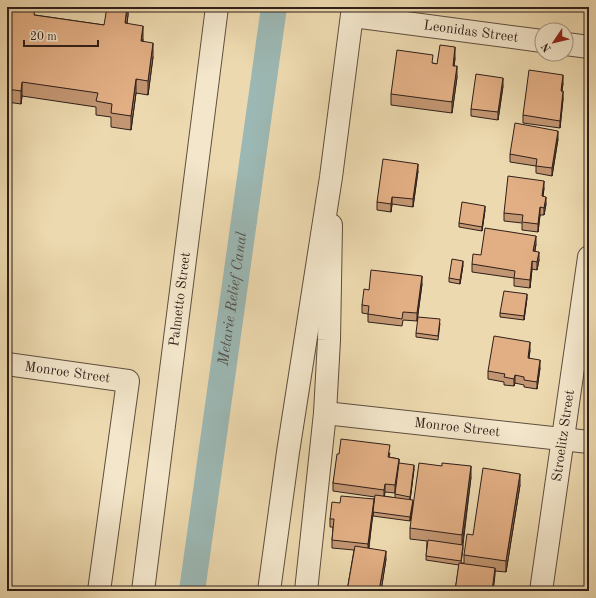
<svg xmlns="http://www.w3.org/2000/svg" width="596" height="598" font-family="'Old Standard TT',serif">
<rect width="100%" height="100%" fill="#edd9af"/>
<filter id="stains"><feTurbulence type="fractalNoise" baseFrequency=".005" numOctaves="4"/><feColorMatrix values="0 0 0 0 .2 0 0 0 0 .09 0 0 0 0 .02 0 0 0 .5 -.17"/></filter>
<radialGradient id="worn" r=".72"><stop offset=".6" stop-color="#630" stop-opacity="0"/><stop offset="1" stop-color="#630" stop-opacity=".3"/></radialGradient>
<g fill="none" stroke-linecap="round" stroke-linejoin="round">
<!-- canal -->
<path stroke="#9cb8b4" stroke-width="26" id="s1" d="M192,591L274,7"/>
<defs>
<g id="minor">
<path id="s2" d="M353,16L542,41"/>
<polyline points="566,44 589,47"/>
<path id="s3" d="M7,364L128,381L99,591"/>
<path id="s4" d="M325,413L589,442"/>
<polyline points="306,591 325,413 329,340 331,225"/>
<path id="s5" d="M541,591L589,257"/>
</g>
<g id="tertiary">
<path id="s6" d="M143,591L217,7"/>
<polyline points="269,591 288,452 331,177 353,7"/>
</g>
</defs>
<!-- minor casing -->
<use href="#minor" stroke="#5e4e3e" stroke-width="24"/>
<!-- tertiary casing -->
<use href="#tertiary" stroke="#5e4e3e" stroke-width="24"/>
<!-- minor -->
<use href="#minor" stroke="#f3e6cb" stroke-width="22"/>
<!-- tertiary -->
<use href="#tertiary" stroke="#f3e6cb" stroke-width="22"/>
</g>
<!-- wall -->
<g fill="#c29672" stroke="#2f1f19">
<polygon points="7,7 35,15 104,25 128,7 128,15 127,24 143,39 143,42 153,57 148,95 136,93 131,130 111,127 111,117 96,115 96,107 22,96 21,104 7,102"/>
<polygon points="555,7 577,7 577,10"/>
<polygon points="455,58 454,66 457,77 452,113 391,105 391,94 433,63 437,64"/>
<polygon points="563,83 562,91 563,99 560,128 523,123 523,115"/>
<polygon points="503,86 498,120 471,116 471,109"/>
<polygon points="558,139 552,176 536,173 536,166 510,162 510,154"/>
<polygon points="418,171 413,207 392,204 391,212 377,210 377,202"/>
<polygon points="544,188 543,196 546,204 544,215 540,215 538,232 522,230 522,223 504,221 504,213"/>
<polygon points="485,210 482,231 459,227 459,223"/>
<polygon points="536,244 535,251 539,260 537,270 532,269 530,288 514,286 514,278 472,272 472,264"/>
<polygon points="463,265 460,284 449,282 449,278"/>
<polygon points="422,284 417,321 403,320 402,326 368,322 368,314 362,313 362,305 369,290"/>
<polygon points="527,298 524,320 500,317 500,313"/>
<polygon points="440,323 438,340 416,337 416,333"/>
<polygon points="530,350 529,358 540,368 537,389 524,387 524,385 515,383 514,386 504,385 504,382 488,379 488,371"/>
<polygon points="390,453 389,457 399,459 395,493 385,492 384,496 395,498 395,494 414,469 410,500 413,505 410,521 373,516 375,497 333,491 333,483 339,454"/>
<polygon points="471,477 463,545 463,549 461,563 464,563 464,555 473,535 520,485 506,572 495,571 493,591 455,591 459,565 426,560 427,541 410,539 410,528"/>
<polygon points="374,499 369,548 386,559 381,591 347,591 354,550 332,548 332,540 333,527 330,527 330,519 340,503"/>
</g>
<!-- shaded-wall -->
<g fill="#9e7a5c" stroke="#2f1f19">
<polygon points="127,7 128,7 128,15 125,37 125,23"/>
<polygon points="143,26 143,39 141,55 141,41"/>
<polygon points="153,43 153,57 148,95 148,81"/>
<polygon points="455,47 455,58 453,77 453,66"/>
<polygon points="457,66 457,77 452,113 452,102"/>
<polygon points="563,75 563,83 561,99 561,91"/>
<polygon points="503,78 503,86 498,120 498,112"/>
<polygon points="136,79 136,93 131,130 131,116"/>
<polygon points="22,82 22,96 21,104 21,91"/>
<polygon points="563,91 563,99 560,128 560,121"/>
<polygon points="558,131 558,139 552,176 552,168"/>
<polygon points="418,164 418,171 413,207 413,199"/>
<polygon points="544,181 544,188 542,204 542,196"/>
<polygon points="392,197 392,204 391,212 391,204"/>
<polygon points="546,197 546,204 544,215 544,208"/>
<polygon points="485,206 485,210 482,231 482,227"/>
<polygon points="540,207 540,215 538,232 538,224"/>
<polygon points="536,236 536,244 533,259 533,251"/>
<polygon points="539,252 539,260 537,270 537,262"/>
<polygon points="463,261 463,265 460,284 460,280"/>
<polygon points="532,261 532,269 530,288 530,280"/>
<polygon points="422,276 422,284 417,321 417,313"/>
<polygon points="527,294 527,298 524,320 524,316"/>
<polygon points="530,342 530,350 528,366 528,358"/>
<polygon points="540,360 540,368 537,389 537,382"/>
<polygon points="515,375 515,383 514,386 514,379"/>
<polygon points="399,459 399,466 395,493 395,485"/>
<polygon points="414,465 414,469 410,501 410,497"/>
<polygon points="471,466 471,477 462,546 462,535"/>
<polygon points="520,474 520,485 506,572 506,561"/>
<polygon points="385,484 385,492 384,498 384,490"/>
<polygon points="374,499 374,507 368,552 368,544"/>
<polygon points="413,500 413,505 410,521 410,517"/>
<polygon points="386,551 386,559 381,591 379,591"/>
<polygon points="495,568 495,575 493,591 492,591"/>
</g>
<!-- building -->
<g fill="#e2ae84" stroke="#2f1f19">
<polygon points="7,7 35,7 34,15 104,25 107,7 127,7 125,23 143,26 141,41 153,43 148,81 136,79 131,116 111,113 112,104 96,101 98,93 22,82 21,91 7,89"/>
<polygon points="440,45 455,47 453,66 457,66 452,102 391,94 397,50 433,55 432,63 437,64"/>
<polygon points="529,70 563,75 561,91 563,91 560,121 523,115"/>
<polygon points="476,74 503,78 498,112 471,109"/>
<polygon points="515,123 558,131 552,168 536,166 537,159 510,154"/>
<polygon points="383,159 418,164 413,199 392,197 391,204 377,202"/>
<polygon points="508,176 544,181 542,196 546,197 544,208 540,207 538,224 522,222 523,215 504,213"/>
<polygon points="462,202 485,206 482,227 459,223"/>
<polygon points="485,228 536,236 533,251 539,252 537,262 532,261 530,280 514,278 515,271 472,264 473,254 481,255"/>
<polygon points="452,259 463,261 460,280 449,278"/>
<polygon points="371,270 422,276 417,313 403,312 402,319 368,314 369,306 362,305 364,289 369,290"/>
<polygon points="504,291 527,294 524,316 500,313"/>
<polygon points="418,317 440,319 438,336 416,333"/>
<polygon points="494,336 530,342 528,358 540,360 537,382 524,380 524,377 515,375 514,379 504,377 505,374 488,371"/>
<polygon points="341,439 390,445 388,457 399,459 395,485 385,484 384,490 333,483 337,454 339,454"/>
<polygon points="399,463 414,465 410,497 395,494"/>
<polygon points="419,463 442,466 442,463 471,466 462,535 410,528"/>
<polygon points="483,468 520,474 506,561 464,555 467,534 473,535"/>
<polygon points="375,495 413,500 410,517 373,512"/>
<polygon points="341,496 374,499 368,544 332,540 334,519 330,519 332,502 340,503"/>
<polygon points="428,540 463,545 461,561 426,556"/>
<polygon points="355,546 386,551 379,591 347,591"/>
<polygon points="459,563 495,568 492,591 455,591"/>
</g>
<g text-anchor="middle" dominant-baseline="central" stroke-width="3" stroke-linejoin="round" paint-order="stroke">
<!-- street labels -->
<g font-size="14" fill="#2f1f19" stroke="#f3e6cb">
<text stroke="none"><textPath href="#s2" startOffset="119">Leonidas Street</textPath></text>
<text stroke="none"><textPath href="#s6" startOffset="294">Palmetto Street</textPath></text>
<text stroke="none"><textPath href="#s3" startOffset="61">Monroe Street</textPath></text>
<text stroke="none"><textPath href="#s4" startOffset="133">Monroe Street</textPath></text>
<text stroke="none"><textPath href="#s5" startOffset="157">Stroelitz Street</textPath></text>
</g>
<!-- water labels -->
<g font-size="15" font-style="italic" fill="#504d48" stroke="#f3e6cb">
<text stroke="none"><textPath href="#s1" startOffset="295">Metarie Relief Canal</textPath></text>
</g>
</g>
<!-- margin -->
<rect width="596" height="598" fill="none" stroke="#edd9af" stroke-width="24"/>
<rect x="8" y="8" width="580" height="582" fill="none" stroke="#2f1f19" stroke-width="2"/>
<rect x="12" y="12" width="572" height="574" fill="none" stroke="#2f1f19"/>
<!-- north arrow -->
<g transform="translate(554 42) rotate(235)"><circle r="19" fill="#f3e6cb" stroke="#a59684"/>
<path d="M0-3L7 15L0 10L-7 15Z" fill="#8f2418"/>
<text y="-6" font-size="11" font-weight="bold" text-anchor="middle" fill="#2f1f19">N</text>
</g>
<!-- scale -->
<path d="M24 40v6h74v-6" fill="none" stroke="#2f1f19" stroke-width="2"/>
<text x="30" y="40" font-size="12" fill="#2f1f19" stroke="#f3e6cb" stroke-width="3" paint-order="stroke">20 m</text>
<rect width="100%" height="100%" filter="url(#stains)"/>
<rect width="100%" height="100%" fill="url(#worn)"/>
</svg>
